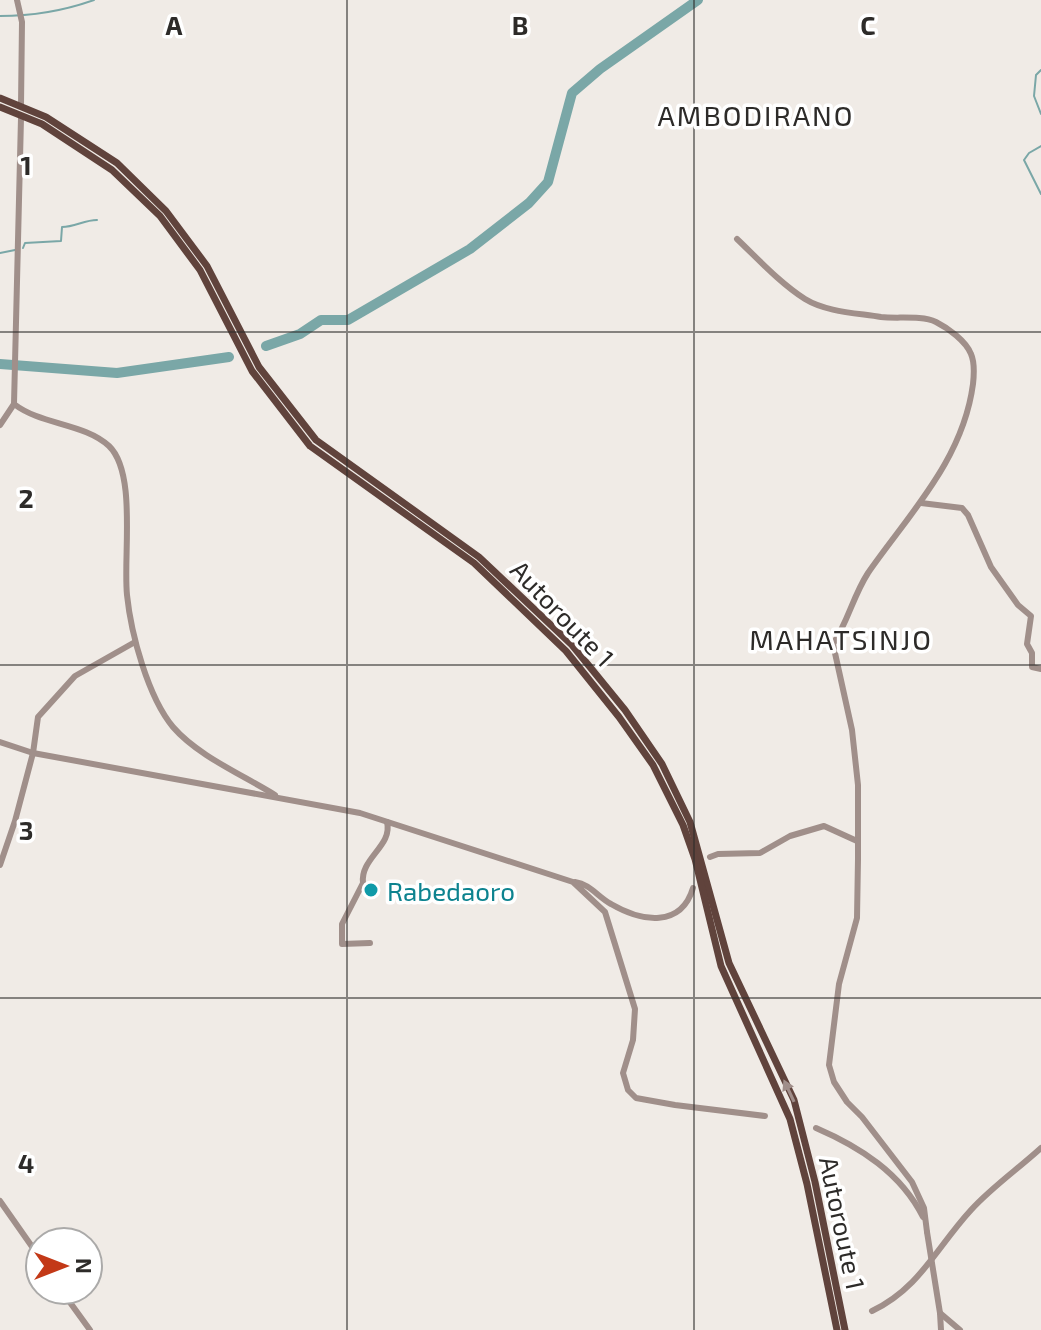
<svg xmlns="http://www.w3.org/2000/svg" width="1041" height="1330" font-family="'Exo 2',sans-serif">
<rect width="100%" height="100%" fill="#f0ebe6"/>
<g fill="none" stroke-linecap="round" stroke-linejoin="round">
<!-- stream -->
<g stroke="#7aa7a7" stroke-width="2">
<path d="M0,16C33,16 63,11 94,0"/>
<polyline points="1041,70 1036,75 1034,96 1041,114"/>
<polyline points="1041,146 1029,153 1024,160 1041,194"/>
<path d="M23,248L25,243L61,241L62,227C75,227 84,220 97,220"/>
<polyline points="0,253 15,250"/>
</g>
<!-- river -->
<g stroke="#7aa7a7" stroke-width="10">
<polyline points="266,346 300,334 321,320 348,320 470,249 529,203 548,182 572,93 600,69 698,0"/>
<polyline points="0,364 117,373 229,357"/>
</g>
<!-- minor -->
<g stroke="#a08f8a" stroke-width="6">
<polyline points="17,0 22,22 21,105"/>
<path d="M21,118L14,404C41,425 84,423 109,446C137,473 123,556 127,595C131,634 148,697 173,727C198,756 243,775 275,795"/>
<path d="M737,239C758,259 780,283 805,299C826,312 857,313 881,317C897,319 921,315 936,322C948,328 966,341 971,354C975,363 974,375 973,384C963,460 909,514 868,573C853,596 848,622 833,644L852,730L858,785V859L857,918L839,984L829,1065L834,1082L847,1102L862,1117L912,1182L924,1208L927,1232"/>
<polyline points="0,425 14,404"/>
<polyline points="921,503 962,508 968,515 991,567 1018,605 1031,616 1027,644 1032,653 1032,667 1041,669"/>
<polyline points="0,742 33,753 360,813 573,882 605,912 635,1009 633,1040 623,1073 628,1090 636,1098 675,1105 765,1116"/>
<polyline points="710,857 718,854 760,853 790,836 824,826 857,841"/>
<polyline points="0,865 15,821 33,753 38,717 75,676 135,642"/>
<path d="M575,882C590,884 598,897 611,904C642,922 681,928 693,888"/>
<path d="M370,943L342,944V924L363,883C360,858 393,846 387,822"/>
<path d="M816,1128C860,1147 901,1173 923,1217"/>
<polyline points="0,1201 40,1258"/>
<polyline points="927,1232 940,1313 960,1330"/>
<polyline points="61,1290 90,1330"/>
<path d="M872,1311C920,1288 936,1248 971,1210C992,1187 1018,1169 1041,1148"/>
<polyline points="940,1313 941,1330"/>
</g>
<!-- major -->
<g stroke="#60433c" stroke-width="7">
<polyline points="0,98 46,117 117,163 166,211 207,266 259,367 316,440 479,557 572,645 625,710 662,764 690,822 729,963 794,1100 815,1182 845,1330"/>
<polyline points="0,107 42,124 112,170 160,216 200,270 252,371 310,446 474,563 566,651 619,717 653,765 683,825 695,859 721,966 790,1119 807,1184 837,1330"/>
</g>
</g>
<!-- one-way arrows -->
<defs><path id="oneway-solid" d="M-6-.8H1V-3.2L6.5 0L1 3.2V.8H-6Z" transform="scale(2)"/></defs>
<use fill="#a08e8a" href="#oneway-solid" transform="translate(789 1091) rotate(-115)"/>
<!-- grid -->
<path fill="none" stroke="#2d2b29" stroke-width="2" stroke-opacity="0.55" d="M347,0V1330M694,0V1330M0,332H1041M0,665H1041M0,998H1041"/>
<!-- markers -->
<circle fill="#0f9aa8" stroke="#fff" stroke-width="3" cx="371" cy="890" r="8"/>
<g text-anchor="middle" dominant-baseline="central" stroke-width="7" stroke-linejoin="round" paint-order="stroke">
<!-- street labels -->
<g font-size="26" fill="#2d2b29" stroke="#fff">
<text transform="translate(563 613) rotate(46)">Autoroute 1</text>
<text transform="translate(843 1223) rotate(78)">Autoroute 1</text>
</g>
<!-- culture labels -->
<g font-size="26" fill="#0d838f" stroke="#fff" text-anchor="start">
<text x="387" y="890">Rabedaoro</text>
</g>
<!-- neighbourhood labels -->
<g font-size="28" letter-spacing="2" fill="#2d2b29" stroke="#fff">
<text x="756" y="115">AMBODIRANO</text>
<text x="841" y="639">MAHATSINJO</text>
</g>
</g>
<g font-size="26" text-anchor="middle" font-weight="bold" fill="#2d2b29" stroke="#fff" stroke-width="7" stroke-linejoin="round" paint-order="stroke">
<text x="174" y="35">A</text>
<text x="520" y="35">B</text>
<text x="868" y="35">C</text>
<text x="26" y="175">1</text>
<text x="26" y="508">2</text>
<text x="26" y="840">3</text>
<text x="26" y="1173">4</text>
</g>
<!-- north arrow -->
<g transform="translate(64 1266) rotate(90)"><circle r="38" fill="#ffffff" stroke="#abaaa9" stroke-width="2"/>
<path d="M0-6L14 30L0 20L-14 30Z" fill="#c33917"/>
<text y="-12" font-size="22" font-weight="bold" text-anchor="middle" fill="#2d2b29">N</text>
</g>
</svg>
